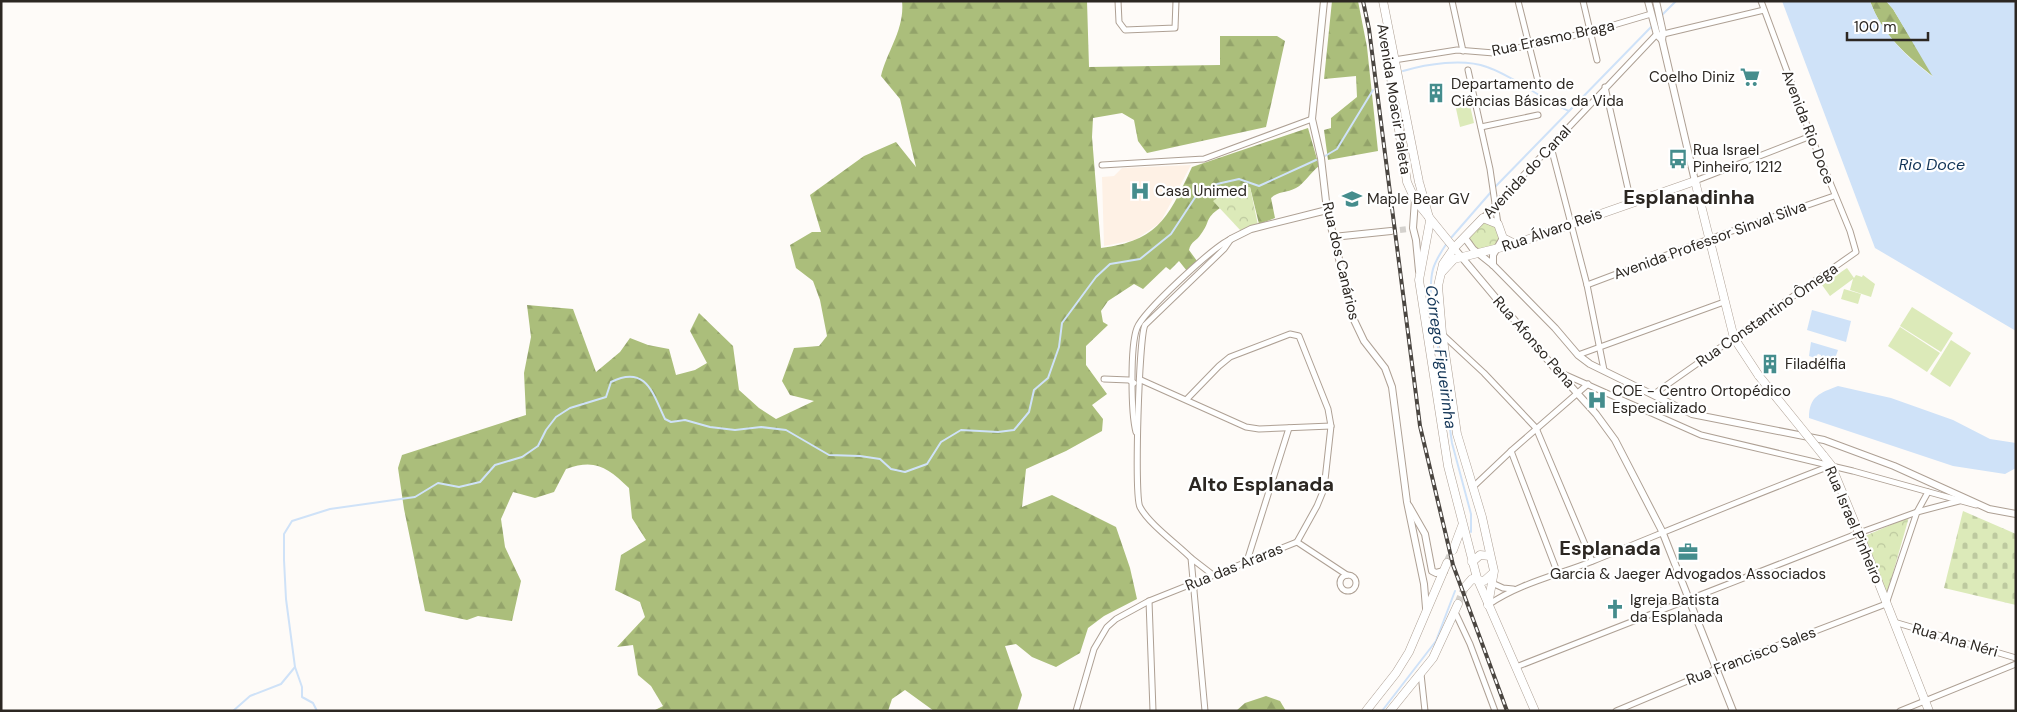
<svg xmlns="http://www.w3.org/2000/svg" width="2017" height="712" font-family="'DM Sans',sans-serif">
<defs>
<pattern id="forest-firs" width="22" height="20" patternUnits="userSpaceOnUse" patternTransform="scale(1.25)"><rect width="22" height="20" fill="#abbe7b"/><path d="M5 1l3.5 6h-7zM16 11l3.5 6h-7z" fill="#93a36a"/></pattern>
<pattern id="cemetery-stones" width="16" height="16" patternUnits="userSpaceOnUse" patternTransform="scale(1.25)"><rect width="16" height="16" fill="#dceab9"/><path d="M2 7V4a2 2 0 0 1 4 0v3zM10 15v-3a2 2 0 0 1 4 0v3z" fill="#bdc99f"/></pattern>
<pattern id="park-crowns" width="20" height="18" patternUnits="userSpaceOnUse" patternTransform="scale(1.25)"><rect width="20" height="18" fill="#dceab9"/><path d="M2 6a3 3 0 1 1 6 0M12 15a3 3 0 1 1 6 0" fill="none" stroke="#bdc99f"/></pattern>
</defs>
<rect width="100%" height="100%" fill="#fefbf8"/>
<!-- built -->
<polygon fill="#fef1e5" points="1191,165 1160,223 1135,240 1104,246 1102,177 1114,176 1122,168"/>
<!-- green -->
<g fill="#dceab9">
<polygon points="1469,101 1474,123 1460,127 1455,104"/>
<polygon points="1847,268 1854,278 1856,275 1862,277 1863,275 1875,284 1871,297 1850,290 1853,279 1830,296 1822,285"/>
<polygon points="1844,289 1861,294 1858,304 1841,299"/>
<polygon points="1912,307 1953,333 1941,352 1900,326"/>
<polygon points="1900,327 1940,353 1927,372 1888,346"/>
<polygon points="1951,340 1971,353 1950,387 1930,374"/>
</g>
<!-- forest -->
<g fill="url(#forest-firs)">
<path d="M902,1H1087L1089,67L1220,65V36H1277L1285,41L1266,127L1147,153L1138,141L1134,120L1122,113L1093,118L1092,137L1101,248C1159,241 1169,216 1192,167L1308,128L1319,166C1311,172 1304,184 1296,188C1287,193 1278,191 1271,198L1275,218L1259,224L1250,187L1214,201L1220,208C1204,219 1211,221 1201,234C1197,241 1191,241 1189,250L1197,261L1187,271L1179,261L1170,270L1166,267L1143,289L1134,284L1108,301L1101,311L1103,322L1108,325L1086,346V365L1107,394L1092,405L1103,419L1102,431L1066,451L1026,469L1022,507L1052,495L1116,527L1130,568L1137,599L1104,616L1088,628L1080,653L1056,667L1032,657L1016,644L1005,646L1022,695L1017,711H934L905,690L892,699L888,711H653L663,706L651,686L638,675L633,645L617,647L645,617L640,602L615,590L621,555L646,540L632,518L629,488C608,468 596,458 566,469L554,492L535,498L513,492L501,519L505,547L521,581L512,621L478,616L467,620L425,611L404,509L398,468L402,455L526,415L524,373L531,337L527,305L573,309L596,372L620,352L630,338L648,345L669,349L676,375L695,370L707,363L690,331L699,313L733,346L739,390L759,408L776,419L814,401L790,395L782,381L794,348L819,346L827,336L820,300L813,281L796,268L790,245L812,232H821L810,195L864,156L896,142L916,167L900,99L881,76C887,51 905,29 902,1Z"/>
<polygon points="1332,1 1358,1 1367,47 1378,151 1328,160 1324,130 1331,128 1331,118 1357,97 1356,76 1324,79"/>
<path d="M1870,1H1886L1893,9L1935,78C1907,56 1882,35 1870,1Z"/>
<polygon points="1266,696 1280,701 1286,711 1236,711 1245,703"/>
</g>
<!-- cemetery -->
<polygon fill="url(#cemetery-stones)" points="1963,511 2016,534 2016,605 1944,588"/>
<!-- park -->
<g fill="url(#park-crowns)">
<polygon points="1233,186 1250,187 1258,225 1241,231 1213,201"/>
<polygon points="1484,218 1495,220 1503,238 1495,248 1479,253 1466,239"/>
<polygon points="1909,517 1887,594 1865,536"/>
</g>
<!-- water -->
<g fill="#cfe2f8">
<path d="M1782,1H1870C1882,34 1906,56 1933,77L1893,9L1886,1H2016V331L1875,248Z"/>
<polygon points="1812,310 1851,321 1846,342 1807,330"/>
<polygon points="1811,342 1838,350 1831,370 1819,367 1821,355 1818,354 1815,358 1809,356"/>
<path d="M1838,386L1891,398L1953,420L1990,439L2016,443V468L2005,474L1953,466L1809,418C1809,396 1820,393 1838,386Z"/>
</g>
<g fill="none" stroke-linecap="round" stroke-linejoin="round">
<!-- stream -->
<g stroke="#cfe2f8" stroke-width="2">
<polyline points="1661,16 1676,1"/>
<path d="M1403,71C1427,64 1463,58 1487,67C1516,77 1540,99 1569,111"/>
<polyline points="1325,156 1337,149 1373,90"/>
<polyline points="1494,188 1653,25"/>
<polyline points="1450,239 1491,192"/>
<path d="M1447,243C1432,265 1430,272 1431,299L1452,443L1471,514V532"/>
<polyline points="295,667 302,687 302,697 313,703 317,711"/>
<path d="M233,711L250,696L281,684L295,667L286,599L284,560V534L292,521L330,509L415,497L438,483L459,487L480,482L495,465L522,457L538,446L546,430L556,417L570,408L606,397L611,382C647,364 653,395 665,419L671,422L685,420L710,427L735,430L761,427L786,430L829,455L860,456L880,459L891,469L905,472L927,464L941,442L961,430L998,432L1014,430L1029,412L1034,390L1048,378L1059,347L1062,323L1096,277L1110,264L1140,259L1171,234L1196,196L1217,184L1239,179L1259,186L1316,160"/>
<polyline points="1382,711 1436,641 1455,591"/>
</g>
<!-- tertiary-tunnel -->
<polyline stroke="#d4d1cd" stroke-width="6" stroke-dasharray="6 3" stroke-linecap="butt" points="1391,231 1408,229"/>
<!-- primary-tunnel -->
<g stroke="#d4d1cd" stroke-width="8" stroke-dasharray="8 4" stroke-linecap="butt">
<polyline points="1447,563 1453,550"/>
<polyline points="1458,604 1465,587"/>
</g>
<defs>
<g id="minor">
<polyline points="1118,1 1119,22 1125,30 1175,28 1176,1"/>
<polyline points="1452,1 1463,51"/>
<polyline points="1518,1 1538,81"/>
<polyline points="1583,1 1597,60"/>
<polyline points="1394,60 1457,50 1494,53 1590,32 1651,14"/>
<polyline points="1468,70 1490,169 1498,224"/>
<polyline points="1605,87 1631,202"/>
<polyline points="1481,127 1538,115"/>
<polyline points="1551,147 1587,285 1604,370"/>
<polyline points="1102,165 1204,159 1312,119"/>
<polyline points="1695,181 1811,136"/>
<polyline points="1483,218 1655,36 1764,10"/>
<polyline points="1587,285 1709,239 1834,196"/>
<polyline points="1442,334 1484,373 1536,428 1592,561"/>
<polyline points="1578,355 1724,302"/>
<polyline points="1559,372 1701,435 1853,471 1976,505"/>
<polyline points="1104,379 1129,380 1134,383"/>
<polyline points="1141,380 1246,427 1259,429 1331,426"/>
<polyline points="1654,394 1856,252 1850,231 1811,136 1761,1"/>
<path d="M1136,432C1131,413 1130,346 1137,328C1143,312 1214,246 1231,239"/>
<polyline points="1511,451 1558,574"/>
<polyline points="1473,487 1511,451 1588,384"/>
<polyline points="1297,542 1347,575"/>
<polyline points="1191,558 1213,575"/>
<polyline points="1247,561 1289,428"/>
<circle cx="1348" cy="583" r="8"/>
<polyline points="1492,583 1503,588 1513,589"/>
<polyline points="1149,601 1153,711"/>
<path d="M1488,605C1520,583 1558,575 1593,561C1672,529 1751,496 1830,466"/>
<polyline points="1455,612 1470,644 1495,711"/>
<polyline points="1894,622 2016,658"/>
<polyline points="1516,667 1859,533 1917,512 1959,501"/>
<polyline points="1421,674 1425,711"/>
<polyline points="1076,711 1094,649 1107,627 1116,619 1149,601 1297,542 1317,506 1324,489 1331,426 1328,409 1299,336 1290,334 1230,357 1219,366 1187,399"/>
<path d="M1205,711L1191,558C1177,544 1149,524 1140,507C1134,496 1139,336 1145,325L1224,249L1231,239"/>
<polyline points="1616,711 1716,669 1886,604 1917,512 1928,492"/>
<polyline points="1900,711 2016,664"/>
</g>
<g id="tertiary">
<polyline points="1324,1 1312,119 1321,158 1327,210 1354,320 1364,341 1385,368 1392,387 1407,502 1424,584 1426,608"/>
<polyline points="1648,1 1657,35 1662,40"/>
<polyline points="1656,1 1663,33 1662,40 1695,181"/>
<polyline points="1415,200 1413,228 1416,240 1419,271"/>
<polyline points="1333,237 1391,231"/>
<polyline points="1465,238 1473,249 1493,265 1555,328 1578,355 1590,364 1692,414 1824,440 1894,466 1989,509 2016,514"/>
<polyline points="1231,239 1251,229 1327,210"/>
<polyline points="1454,248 1557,371 1596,414 1615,440 1662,531 1733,711"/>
<polyline points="1493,265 1493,255 1503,238"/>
<polyline points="1409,506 1425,534 1432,571 1436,573 1444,571"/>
</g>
<g id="secondary">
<polyline points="1454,248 1483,218 1498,224 1503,238 1515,244"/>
<polyline points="1441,273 1454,259 1515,244 1695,181 1734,338 1759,376"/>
<polyline points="1823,455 1831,465 1859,533 1929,711"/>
</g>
<g id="primary">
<polyline points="1383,1 1419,182 1430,221 1419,280 1448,466 1477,578 1535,711"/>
<polyline points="1384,33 1407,182 1415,200 1454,248 1443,264 1438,286 1442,333 1457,434 1482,517 1494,571 1488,605"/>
<polyline points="1453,550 1462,526"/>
<polyline points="1472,562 1480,555 1490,556"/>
<polyline points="1465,587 1472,579 1484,581 1493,573"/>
<polyline points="1366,711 1396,673 1409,652 1447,563"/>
<polyline points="1390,711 1433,658 1458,604"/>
</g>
</defs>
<!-- minor casing -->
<use href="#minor" stroke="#aea094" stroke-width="7"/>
<!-- tertiary casing -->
<use href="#tertiary" stroke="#aea094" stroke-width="8"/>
<!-- secondary casing -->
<use href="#secondary" stroke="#aea094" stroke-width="9"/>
<!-- primary casing -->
<use href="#primary" stroke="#aea094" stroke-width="9"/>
<!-- minor -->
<use href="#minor" stroke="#fff" stroke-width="5"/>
<!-- tertiary -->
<use href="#tertiary" stroke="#fff" stroke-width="6"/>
<!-- secondary -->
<use href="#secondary" stroke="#fff" stroke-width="8"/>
<!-- primary -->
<use href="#primary" stroke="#fff" stroke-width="8"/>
<defs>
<polyline id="rail" points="1363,1 1369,29 1420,426 1453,565 1507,711"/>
</defs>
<!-- rail casing -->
<use href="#rail" stroke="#4b4641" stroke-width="4"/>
<!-- rail -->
<use href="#rail" stroke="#fff" stroke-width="2" stroke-dasharray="5.5" stroke-linecap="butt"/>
<defs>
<polyline id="secondary-bridge" points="1759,376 1823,455"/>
</defs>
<!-- secondary-bridge casing -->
<use href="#secondary-bridge" stroke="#aea094" stroke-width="9" stroke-linecap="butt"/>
<!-- secondary-bridge -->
<use href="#secondary-bridge" stroke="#fff" stroke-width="8"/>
</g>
<!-- icons -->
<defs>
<symbol id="supermarket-bare" viewBox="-9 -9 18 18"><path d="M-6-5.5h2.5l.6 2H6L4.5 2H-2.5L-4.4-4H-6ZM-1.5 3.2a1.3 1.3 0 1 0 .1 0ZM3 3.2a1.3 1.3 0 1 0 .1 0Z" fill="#458d8d" stroke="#fff" stroke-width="2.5" paint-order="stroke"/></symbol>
<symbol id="building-bare" viewBox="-9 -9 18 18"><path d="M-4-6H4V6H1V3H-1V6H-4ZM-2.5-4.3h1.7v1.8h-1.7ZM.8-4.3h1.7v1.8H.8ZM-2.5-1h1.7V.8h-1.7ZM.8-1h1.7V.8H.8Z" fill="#458d8d" stroke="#fff" stroke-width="2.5" paint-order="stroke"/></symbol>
<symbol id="bus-bare" viewBox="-9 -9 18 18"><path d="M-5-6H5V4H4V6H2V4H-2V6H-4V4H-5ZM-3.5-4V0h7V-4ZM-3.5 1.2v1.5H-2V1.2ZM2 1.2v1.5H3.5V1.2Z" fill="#458d8d" stroke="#fff" stroke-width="2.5" paint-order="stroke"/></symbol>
<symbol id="hospital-bare" viewBox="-9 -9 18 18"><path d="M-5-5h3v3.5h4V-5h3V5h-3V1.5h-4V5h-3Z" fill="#458d8d" stroke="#fff" stroke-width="2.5" paint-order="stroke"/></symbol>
<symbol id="school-bare" viewBox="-9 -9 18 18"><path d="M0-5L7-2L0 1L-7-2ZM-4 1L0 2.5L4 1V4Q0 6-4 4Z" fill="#458d8d" stroke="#fff" stroke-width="2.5" paint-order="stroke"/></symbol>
<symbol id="office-bare" viewBox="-9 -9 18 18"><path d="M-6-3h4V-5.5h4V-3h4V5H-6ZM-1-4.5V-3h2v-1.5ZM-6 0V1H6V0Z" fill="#458d8d" stroke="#fff" stroke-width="2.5" paint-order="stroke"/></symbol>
<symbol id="church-bare" viewBox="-9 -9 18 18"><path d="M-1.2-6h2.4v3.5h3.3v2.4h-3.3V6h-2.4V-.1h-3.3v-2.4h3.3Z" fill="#458d8d" stroke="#fff" stroke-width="2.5" paint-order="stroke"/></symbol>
</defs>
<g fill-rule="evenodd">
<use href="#supermarket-bare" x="1736" y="63" width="28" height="28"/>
<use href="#building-bare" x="1422" y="79" width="28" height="28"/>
<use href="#bus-bare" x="1664" y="145" width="28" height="28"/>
<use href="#hospital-bare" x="1126" y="177" width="28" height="28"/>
<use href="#school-bare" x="1338" y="185" width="28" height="28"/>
<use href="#building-bare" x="1756" y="350" width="28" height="28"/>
<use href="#hospital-bare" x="1583" y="386" width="28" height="28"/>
<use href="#office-bare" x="1674" y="538" width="28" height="28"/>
<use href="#church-bare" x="1601" y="595" width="28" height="28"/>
</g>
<g text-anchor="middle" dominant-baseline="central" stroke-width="4.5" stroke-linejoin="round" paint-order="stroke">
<!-- street labels -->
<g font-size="15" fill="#2c2722" stroke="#fff">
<text transform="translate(1553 38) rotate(-12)">Rua Erasmo Braga</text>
<text transform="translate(1394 99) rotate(81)">Avenida Moacir Paleta</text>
<text transform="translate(1808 127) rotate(69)">Avenida Rio Doce</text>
<text transform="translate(1527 172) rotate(-47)">Avenida do Canal</text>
<text transform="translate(1552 230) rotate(-19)">Rua Álvaro Reis</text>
<text transform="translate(1710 240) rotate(-20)">Avenida Professor Sinval Silva</text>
<text transform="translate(1341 261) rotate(77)">Rua dos Canários</text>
<text transform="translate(1767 315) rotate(-35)">Rua Constantino Ômega</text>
<text transform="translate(1534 342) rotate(49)">Rua Afonso Pena</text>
<text transform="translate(1854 525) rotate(67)">Rua Israel Pinheiro</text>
<text transform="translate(1234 567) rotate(-22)">Rua das Araras</text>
<text transform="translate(1955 640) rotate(16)">Rua Ana Néri</text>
<text transform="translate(1751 656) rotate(-21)">Rua Francisco Sales</text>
</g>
<!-- poi labels -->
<g font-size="15" fill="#2c2722" stroke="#fff" text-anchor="start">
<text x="1735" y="77" text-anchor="end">Coelho Diniz</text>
<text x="1451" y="84">Departamento de<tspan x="1451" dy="17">Ciências Básicas da Vida</tspan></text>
<text x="1693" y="150">Rua Israel<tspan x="1693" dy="17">Pinheiro, 1212</tspan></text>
<text x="1155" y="191">Casa Unimed</text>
<text x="1367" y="199">Maple Bear GV</text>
<text x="1785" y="364">Filadélfia</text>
<text x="1612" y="391">COE - Centro Ortopédico<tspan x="1612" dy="17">Especializado</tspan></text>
<text x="1688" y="574" text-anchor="middle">Garcia &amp; Jaeger Advogados Associados</text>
<text x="1630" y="600">Igreja Batista<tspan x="1630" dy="17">da Esplanada</tspan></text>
</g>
<!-- water labels -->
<g font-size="16" font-style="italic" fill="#113456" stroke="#fff">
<text x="1932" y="164">Rio Doce</text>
<text transform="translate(1441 357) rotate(82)">Córrego Figueirinha</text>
</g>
<!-- district labels -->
<g font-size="20" font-weight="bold" fill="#2c2722" stroke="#fff">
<text x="1689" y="197">Esplanadinha</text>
<text x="1261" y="484">Alto Esplanada</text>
<text x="1610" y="548">Esplanada</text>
</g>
</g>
<!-- border -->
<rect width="2017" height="712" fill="none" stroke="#2c2722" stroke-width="5"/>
<!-- scale -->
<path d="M1847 32v8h81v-8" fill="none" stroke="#2c2722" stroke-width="2.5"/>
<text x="1854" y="32" font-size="15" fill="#2c2722" stroke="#ffffff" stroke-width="4" paint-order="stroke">100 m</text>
</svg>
